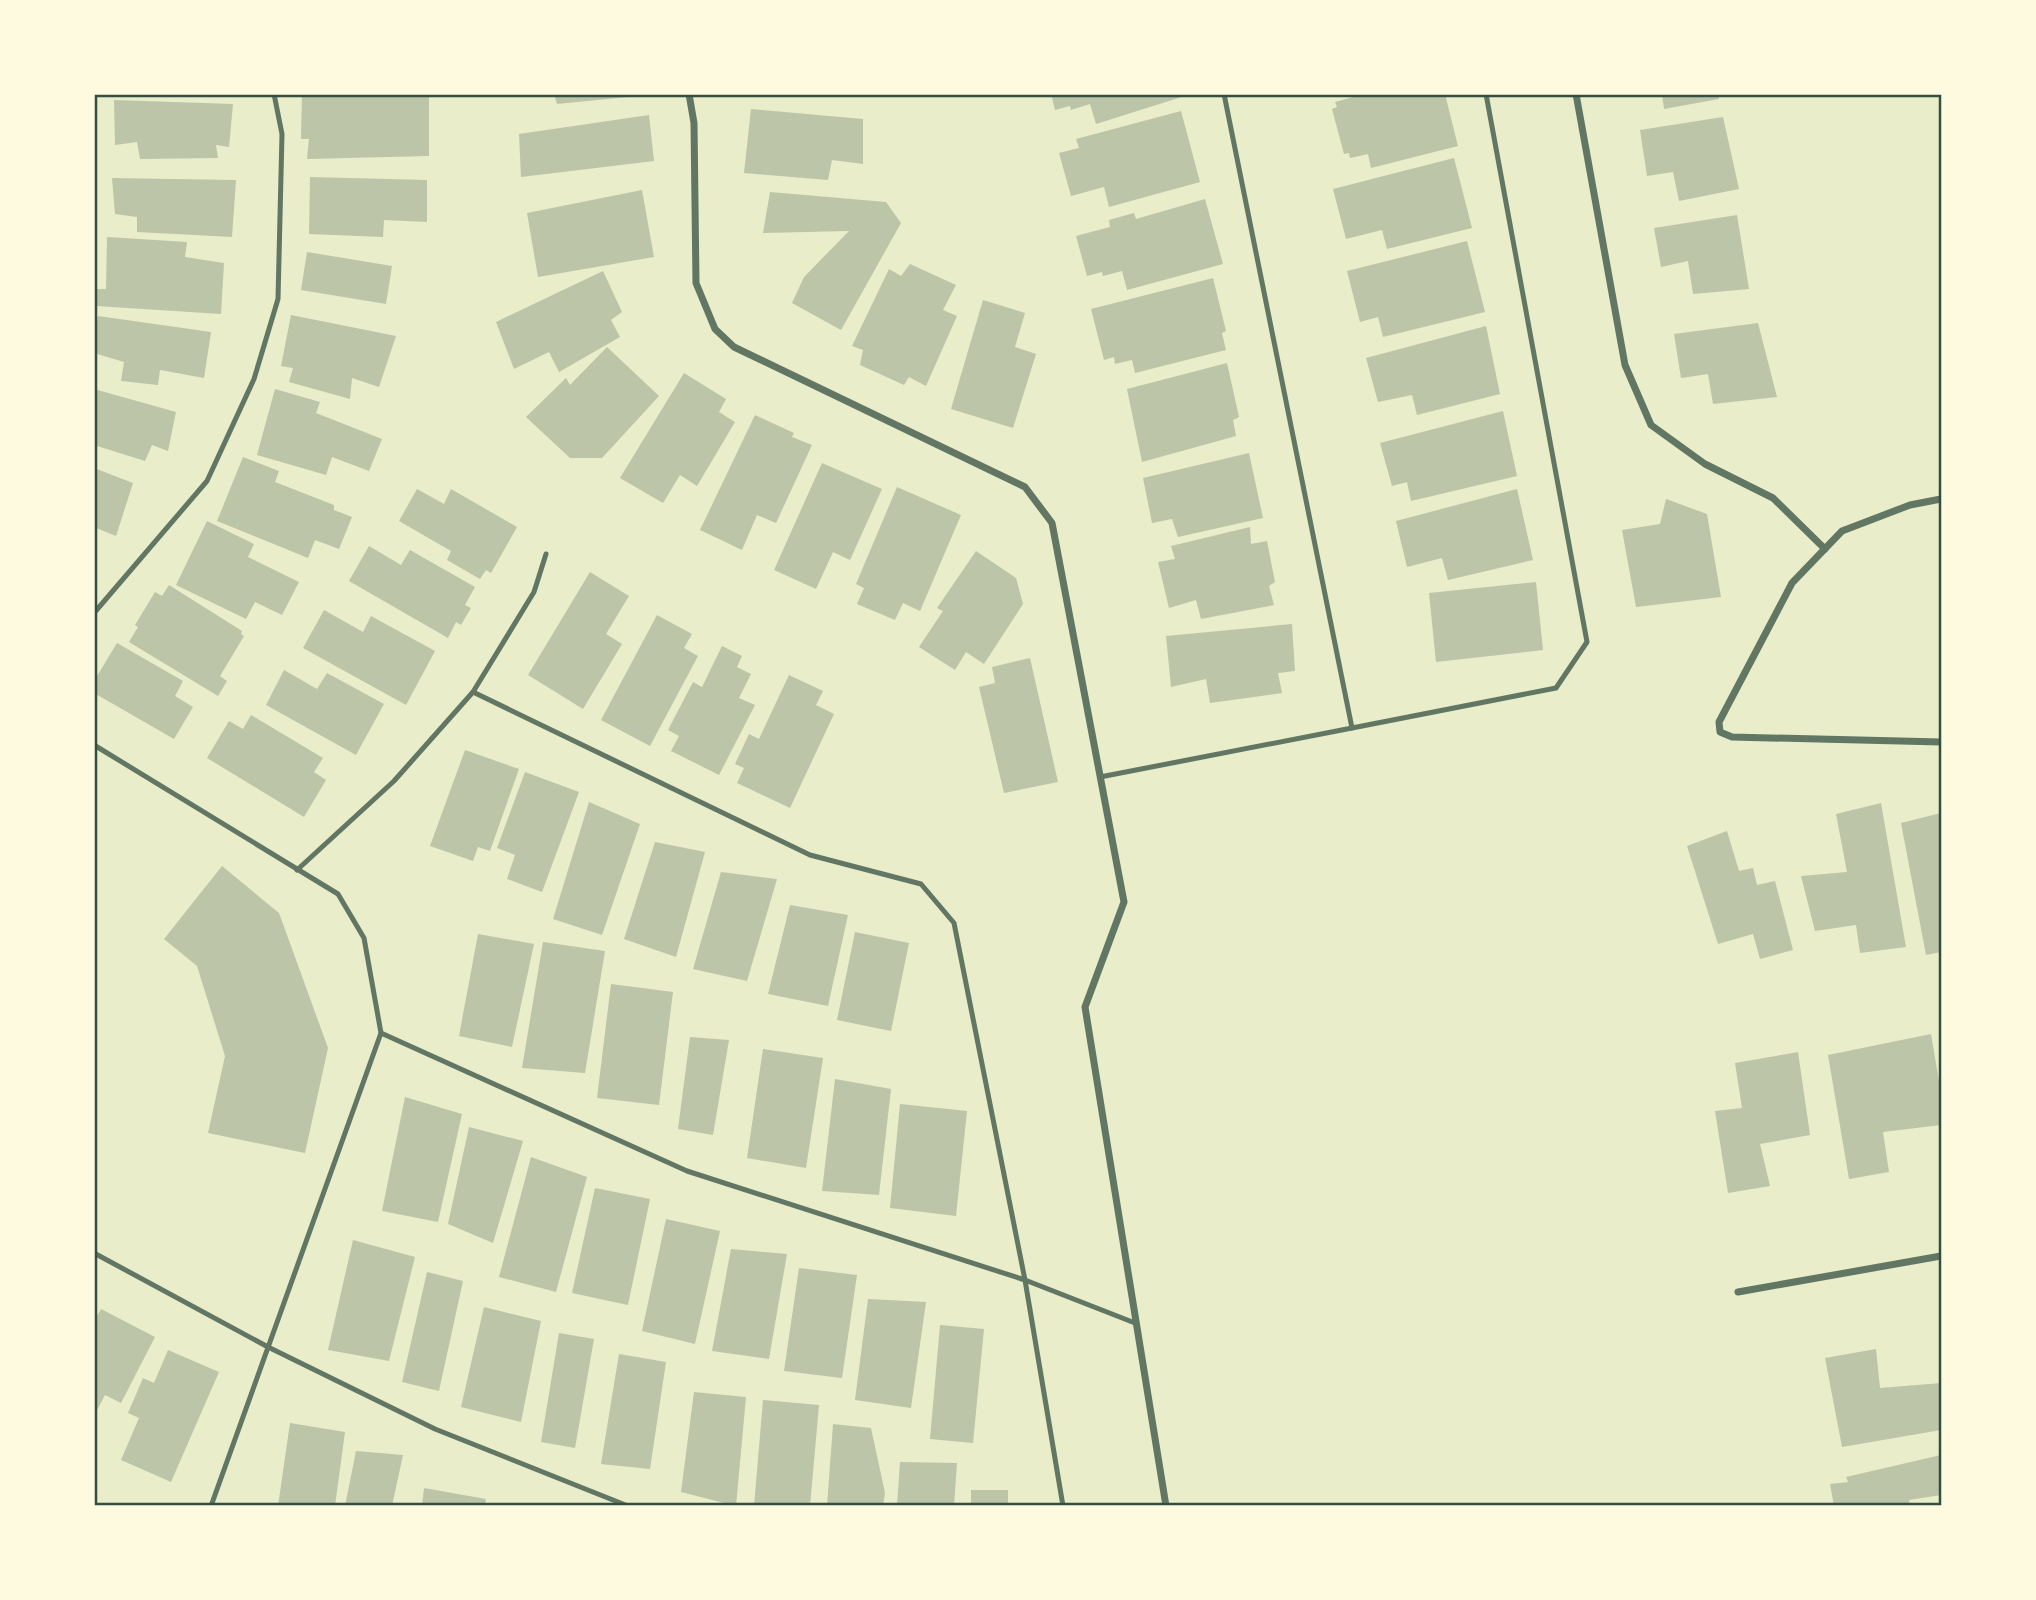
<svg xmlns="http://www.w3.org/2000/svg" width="2036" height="1600" font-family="'Nunito Sans',sans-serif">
<rect width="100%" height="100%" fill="#e9edc9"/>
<!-- building -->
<g fill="#bcc5a7">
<polygon points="302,94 429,94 429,156 307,159 309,139 301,139"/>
<polygon points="554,94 639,94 639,96 557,104"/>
<polygon points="1051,94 1188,94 1188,95 1096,124 1090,104 1071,110 1070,106 1055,110"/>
<polygon points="1364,94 1445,94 1458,146 1371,168 1368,154 1350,158 1349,153 1344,154 1332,109 1337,107 1335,102"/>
<polygon points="1662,94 1718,94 1719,99 1664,109"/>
<polygon points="114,100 233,104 229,147 216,145 218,158 140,159 137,142 115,145"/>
<polygon points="751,109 863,119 863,164 832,160 828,180 744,173"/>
<polygon points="1181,111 1200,182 1109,207 1104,187 1071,196 1059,153 1079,148 1076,139"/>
<polygon points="649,115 654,161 521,177 519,134"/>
<polygon points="1723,117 1739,189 1679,201 1673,172 1647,176 1640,130"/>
<polygon points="1454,158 1472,228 1387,249 1382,230 1346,239 1333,189"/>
<polygon points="310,177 427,180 427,222 384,220 383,237 309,234"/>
<polygon points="112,178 236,180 232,237 137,232 137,217 115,214"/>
<polygon points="642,190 654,257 538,277 527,213"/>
<polygon points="770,192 886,202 901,223 841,330 792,303 804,277 849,231 763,233"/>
<polygon points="1205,199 1223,264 1127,290 1122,271 1103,276 1102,272 1087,276 1076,236 1110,227 1109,220 1134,213 1136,219"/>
<polygon points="1737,215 1749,289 1693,294 1688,261 1661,267 1654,228"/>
<polygon points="107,237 187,242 185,257 224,263 221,314 96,306 96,289 106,289"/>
<polygon points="1467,241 1485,312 1383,337 1378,317 1360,322 1347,271"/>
<polygon points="307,252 392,266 386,304 301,290"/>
<polygon points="910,264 956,285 943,310 957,316 926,386 909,377 904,385 860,365 863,350 852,346 889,269 901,276"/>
<polygon points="603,271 622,312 611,320 620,337 559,372 549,352 514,369 496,322"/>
<polygon points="1213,278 1226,331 1222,333 1226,350 1135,373 1132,360 1115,364 1114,357 1104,360 1091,309"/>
<polygon points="983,300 1025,313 1015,347 1036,354 1013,428 951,409"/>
<polygon points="291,315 396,336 379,387 352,378 350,399 289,382 293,368 281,366"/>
<polygon points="98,316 211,332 204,378 160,370 158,385 121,381 124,362 94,353 94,333"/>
<polygon points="1758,323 1777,397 1713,404 1708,374 1681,378 1674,334"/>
<polygon points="1486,326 1500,394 1417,415 1412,395 1378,402 1366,358"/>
<polygon points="607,347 659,396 602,458 570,458 526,417 566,378 570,385"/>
<polygon points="1227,363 1239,417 1233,420 1236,436 1142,462 1127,389"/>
<polygon points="684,373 726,399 719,412 735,422 697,486 680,475 663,503 620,478"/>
<polygon points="94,389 176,412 168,451 152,445 145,461 94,445"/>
<polygon points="275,389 320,402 316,413 382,439 369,471 332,457 326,475 257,455"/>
<polygon points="1503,411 1517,476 1411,501 1407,482 1392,486 1380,443"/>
<polygon points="755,415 794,433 792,437 812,445 776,523 757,515 742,550 700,530"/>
<polygon points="1249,453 1263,518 1178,537 1172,519 1152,523 1143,478"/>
<polygon points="243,457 279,471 275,482 334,505 334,510 352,517 339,549 315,540 308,558 217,521"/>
<polygon points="822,463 882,489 850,560 833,552 816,589 774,570"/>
<polygon points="94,468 133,483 116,536 94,527"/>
<polygon points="897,487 961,515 920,611 903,603 895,620 857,604 864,588 856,584"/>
<polygon points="417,489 444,504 451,489 517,527 491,573 486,570 480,579 447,560 451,551 399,521"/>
<polygon points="1517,489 1533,560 1448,580 1442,558 1407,567 1396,521"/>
<polygon points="1666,499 1707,514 1721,597 1636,607 1622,530 1660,524"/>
<polygon points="207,521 254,544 248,557 299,582 282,615 255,602 246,619 176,585"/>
<polygon points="1250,527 1251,544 1267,541 1275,582 1269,586 1274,605 1201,619 1196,600 1169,608 1158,562 1175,559 1171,546"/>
<polygon points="369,546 401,565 410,550 475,587 465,605 471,608 461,625 456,622 448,638 349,581"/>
<polygon points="976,551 1016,578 1023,604 984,664 966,652 955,670 919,647 943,611 937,608"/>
<polygon points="590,572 629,596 606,634 622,644 583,709 528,675"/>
<polygon points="1536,582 1543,650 1436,662 1429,593"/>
<polygon points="169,585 242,631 241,634 244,636 220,676 227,681 218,696 129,642 138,627 135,625 155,592 162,596"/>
<polygon points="324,610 363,632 371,616 435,651 406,705 303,648"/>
<polygon points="657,615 692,634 684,648 698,656 650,746 601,720"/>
<polygon points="1292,624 1295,671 1278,673 1282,693 1210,703 1206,679 1171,687 1166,636"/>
<polygon points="117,643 183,681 175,696 193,707 174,739 94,693 94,681"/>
<polygon points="722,646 742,656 737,667 751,674 739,698 755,705 719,775 671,751 679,736 668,730 693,682 702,687"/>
<polygon points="1030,658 1058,782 1004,793 979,687 995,683 992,667"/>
<polygon points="284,670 317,689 327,673 384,704 356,755 266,705"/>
<polygon points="789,675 823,691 816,705 834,714 790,808 737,783 744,768 735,764 749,734 759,739"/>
<polygon points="251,715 323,758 314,772 326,780 304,817 207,758 229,721 243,729"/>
<polygon points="465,750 519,769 490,851 478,847 473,861 430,846"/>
<polygon points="525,772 579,792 542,892 507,879 515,855 497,848"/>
<polygon points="589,802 640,824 602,935 553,919"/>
<polygon points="1881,803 1906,947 1860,953 1856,925 1815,931 1801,876 1847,872 1836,814"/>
<polygon points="1941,813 1941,952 1926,955 1901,823"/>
<polygon points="1727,831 1739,871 1753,868 1757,885 1775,881 1793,950 1760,959 1753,934 1718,944 1687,846"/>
<polygon points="655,842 705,852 676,957 624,939"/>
<polygon points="222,866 279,913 328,1048 305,1153 208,1133 225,1056 197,966 164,939"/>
<polygon points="721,872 777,879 747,981 693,969"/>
<polygon points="790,905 848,915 828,1006 768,994"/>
<polygon points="855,932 909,943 891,1031 837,1020"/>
<polygon points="478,934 534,944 512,1047 459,1036"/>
<polygon points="543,942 605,951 585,1073 522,1068"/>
<polygon points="611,984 673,992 659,1105 597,1098"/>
<polygon points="1931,1034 1941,1093 1941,1125 1883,1132 1889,1172 1849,1179 1828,1055"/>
<polygon points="690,1037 729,1040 713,1135 678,1129"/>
<polygon points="763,1049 823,1058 806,1168 747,1158"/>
<polygon points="1798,1052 1810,1135 1760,1144 1770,1186 1728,1193 1715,1111 1742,1108 1735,1063"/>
<polygon points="835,1079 891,1089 879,1195 822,1191"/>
<polygon points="405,1097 462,1114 438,1222 382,1211"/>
<polygon points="900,1104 967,1111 956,1216 890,1208"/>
<polygon points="469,1127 523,1141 493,1243 448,1224"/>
<polygon points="531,1157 587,1177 556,1292 499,1277"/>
<polygon points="595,1188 650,1199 628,1305 572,1293"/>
<polygon points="666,1219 720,1231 695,1344 642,1331"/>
<polygon points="353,1240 415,1257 389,1361 328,1350"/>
<polygon points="731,1249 787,1254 769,1359 712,1351"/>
<polygon points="799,1268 857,1275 842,1378 784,1371"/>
<polygon points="427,1272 463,1281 439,1391 402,1382"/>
<polygon points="868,1299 926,1302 911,1408 855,1400"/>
<polygon points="484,1307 541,1321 521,1422 461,1407"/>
<polygon points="101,1309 155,1337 121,1403 105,1395 94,1416 94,1321"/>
<polygon points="940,1325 984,1329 973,1443 930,1439"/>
<polygon points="559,1333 594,1339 575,1448 541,1442"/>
<polygon points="1876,1349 1880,1388 1941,1383 1941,1430 1842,1447 1825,1358"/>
<polygon points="168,1350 219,1372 171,1482 121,1460 139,1418 128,1413 143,1378 154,1383"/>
<polygon points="619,1354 666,1362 650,1469 601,1464"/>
<polygon points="694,1392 746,1397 736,1506 681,1492"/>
<polygon points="763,1400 819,1405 810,1506 754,1506"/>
<polygon points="290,1423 345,1432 335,1506 278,1506"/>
<polygon points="833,1424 871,1428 885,1493 883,1506 827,1506"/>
<polygon points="356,1451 403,1455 392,1506 345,1506"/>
<polygon points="1941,1455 1941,1495 1909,1500 1910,1506 1834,1506 1830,1484 1848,1482 1846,1477"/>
<polygon points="900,1462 957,1463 954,1506 897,1506"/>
<polygon points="424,1488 486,1499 485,1506 422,1506"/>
<rect x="971" y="1490" width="37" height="16"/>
</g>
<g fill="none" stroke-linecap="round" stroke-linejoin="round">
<!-- service -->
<g stroke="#617663" stroke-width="5">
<polyline points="1224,94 1352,728 1556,688 1587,642 1486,94"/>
<polyline points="94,613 207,481 254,379 278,299 282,134 274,94"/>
<polyline points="473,692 810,855 921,884 954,923 1025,1280 1135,1323"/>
<polyline points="94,745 338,894 364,938 381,1033 211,1506"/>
<polyline points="1100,777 1352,728"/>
<polyline points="297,870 394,781 473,692 534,592 546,554"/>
<polyline points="381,1033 687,1171 1025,1280 1063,1506"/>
<polyline points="94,1253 268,1347 435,1429 628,1506"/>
</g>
<!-- minor -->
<g stroke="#617663" stroke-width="7">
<polyline points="689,94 694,123 696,283 715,329 734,347 1025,487 1052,523 1124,902 1085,1007 1166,1506"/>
<polyline points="1576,94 1625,365 1651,425 1705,464 1773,498 1825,549"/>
<polyline points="1941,499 1910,505 1842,531 1792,583 1719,722 1720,732 1732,737 1941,742"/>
<polyline points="1738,1292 1941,1256"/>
</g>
</g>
<!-- border -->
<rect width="2036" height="1600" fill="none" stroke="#fefae0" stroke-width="192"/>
<rect x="96" y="96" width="1844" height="1408" fill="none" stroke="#344e41" stroke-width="2.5"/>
</svg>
